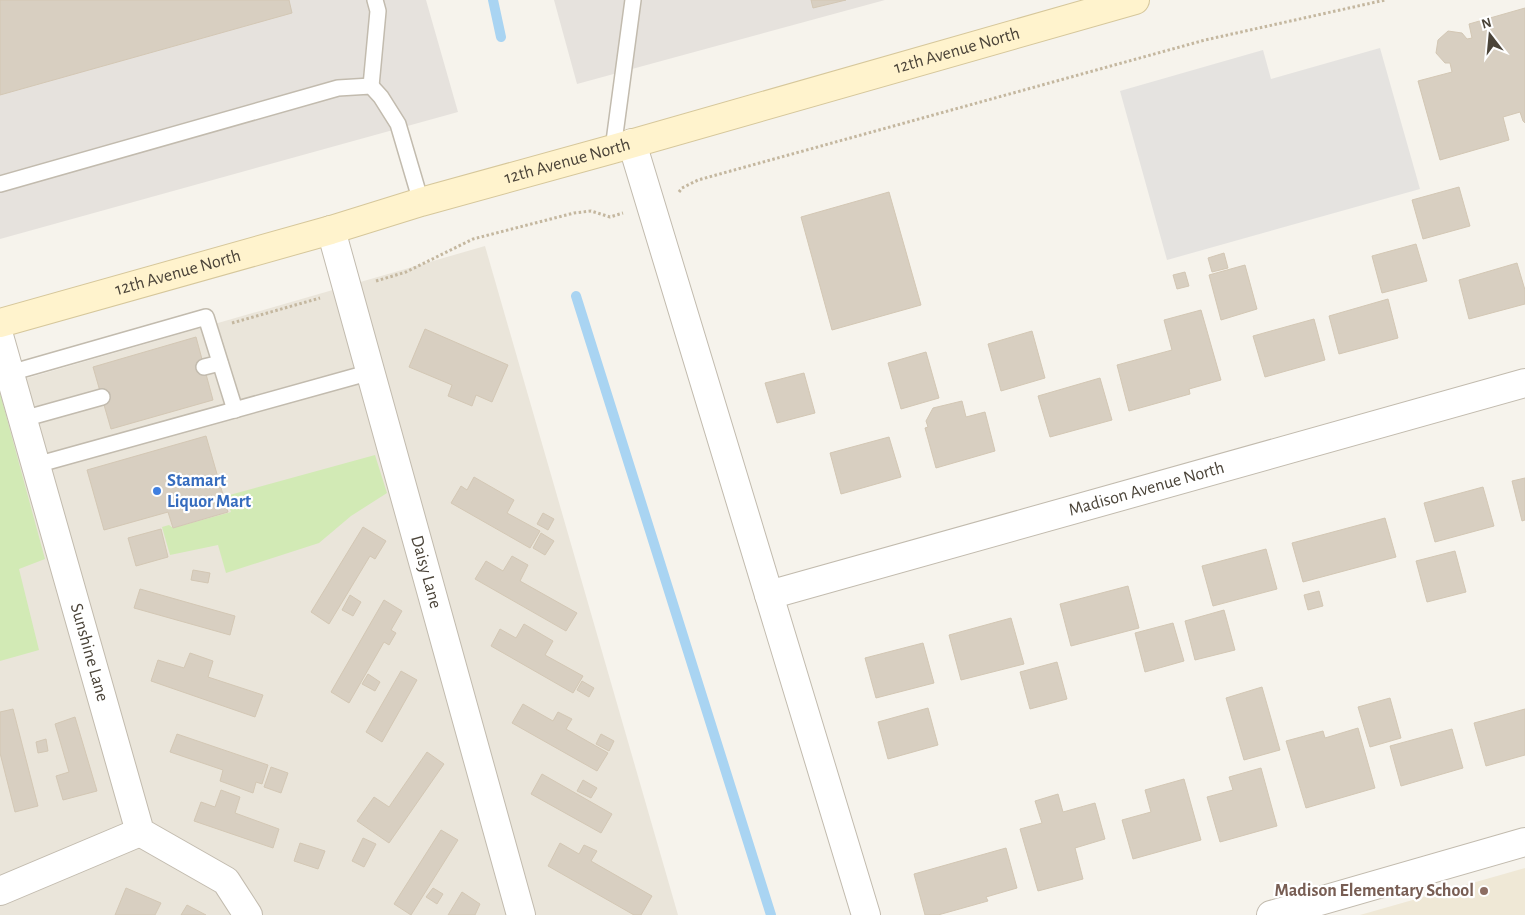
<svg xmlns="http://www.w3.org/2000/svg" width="1525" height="915" font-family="'Alegreya Sans',sans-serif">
<rect width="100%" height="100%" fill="#f6f3ec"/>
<!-- residential -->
<polygon fill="#eae5da" points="485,246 678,915 0,915 0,386"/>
<!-- industrial -->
<g fill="#e6e2dd">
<polygon points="0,0 426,0 458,112 0,239"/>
<polygon points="554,0 885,0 577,84"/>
</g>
<!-- education -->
<polygon fill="#efe8d6" points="1525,868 1525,915 1360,915"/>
<!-- green -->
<g fill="#d2eab5">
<polygon points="0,393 45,559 19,569 39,650 0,661"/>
<polygon points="375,455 387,493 351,516 319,543 226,573 218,545 170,555 162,527 169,525 173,528 231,512 226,496"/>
</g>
<!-- parking -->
<polygon fill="#e5e3e0" points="1380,48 1420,189 1167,260 1120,91 1263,50 1271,79"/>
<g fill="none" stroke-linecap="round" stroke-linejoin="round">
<!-- stream -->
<g stroke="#a9d4f2" stroke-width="10">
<polyline points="493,0 501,37"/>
<polyline points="576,296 771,915"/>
</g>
</g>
<!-- building -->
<g fill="#d8cfc1" stroke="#d3c7b4">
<polygon points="0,0 289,0 292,13 0,95"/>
<polygon points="811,0 846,0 813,8"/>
<polygon points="1525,8 1525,123 1523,121 1520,112 1503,117 1509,140 1440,160 1418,81 1452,72 1450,63 1445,63 1436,53 1438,40 1448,31 1462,33 1467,39 1472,38 1469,24"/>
<polygon points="1459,187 1470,226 1423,239 1412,200"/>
<polygon points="889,192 921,305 832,330 801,217"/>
<polygon points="1416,244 1427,281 1382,293 1372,256"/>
<polygon points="1224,253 1228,268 1212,272 1208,258"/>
<polygon points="1517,263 1525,290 1525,304 1469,319 1459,280"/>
<polygon points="1245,265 1257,309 1221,320 1209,275"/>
<polygon points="1185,272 1189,286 1177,289 1173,275"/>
<polygon points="1388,299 1398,338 1339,354 1329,316"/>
<polygon points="1201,310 1221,380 1189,389 1190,394 1129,411 1117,365 1172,350 1164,320"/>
<polygon points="1314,319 1325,360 1265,377 1253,336"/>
<polygon points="425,329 508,365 492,402 476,395 472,406 448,396 452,385 409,367"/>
<polygon points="1032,331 1045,378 1001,391 988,344"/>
<polygon points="196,337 213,400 111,429 93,367"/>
<polygon points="926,352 939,398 901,409 888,363"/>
<polygon points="804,373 815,413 777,423 765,383"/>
<polygon points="1100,378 1112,420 1050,437 1038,396"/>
<polygon points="962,401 966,417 985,412 995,451 936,468 925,428 928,427 926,421 933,408"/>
<polygon points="206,436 228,512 173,528 168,512 104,530 87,470"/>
<polygon points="889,437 901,477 841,494 830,453"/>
<polygon points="474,477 514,500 507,513 540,531 530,548 451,503 461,486 467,490"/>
<polygon points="1525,478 1525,520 1522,521 1512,481"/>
<polygon points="1483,487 1494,526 1435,542 1424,503"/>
<polygon points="543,513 554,519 548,530 537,524"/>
<polygon points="1385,518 1396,557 1303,582 1292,543"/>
<polygon points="363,527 386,541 375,559 370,556 329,624 311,612"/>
<polygon points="161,529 168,557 136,566 128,538"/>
<polygon points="541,533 554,541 545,555 533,548"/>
<polygon points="1266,549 1277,589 1213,606 1202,566"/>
<polygon points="1455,551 1466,592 1427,602 1416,561"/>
<polygon points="512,556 528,565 520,581 577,613 566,631 475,579 486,561 503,571"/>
<polygon points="193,570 210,573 208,583 191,580"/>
<polygon points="1128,586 1139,628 1071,646 1060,604"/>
<polygon points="140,589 235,616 230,635 134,608"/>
<polygon points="1319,591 1323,606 1308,610 1304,595"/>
<polygon points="350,595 361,602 353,616 342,610"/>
<polygon points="384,600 402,611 391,630 396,633 389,645 384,642 349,703 331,692"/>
<polygon points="1224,610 1235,650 1195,660 1185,621"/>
<polygon points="1011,618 1024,664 961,680 949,635"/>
<polygon points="1173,623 1184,661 1145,672 1135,633"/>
<polygon points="524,624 553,641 545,655 583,676 573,693 491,646 500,629 516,638"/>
<polygon points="923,643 934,683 876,698 865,658"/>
<polygon points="190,653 213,661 208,677 263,695 255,717 151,681 158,660 184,668"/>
<polygon points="1057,662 1067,699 1030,709 1020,672"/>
<polygon points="401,671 417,680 382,742 366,732"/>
<polygon points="368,674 380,682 375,691 362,684"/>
<polygon points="582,681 594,688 589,697 577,690"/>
<polygon points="1262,687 1280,750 1244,760 1226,698"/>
<polygon points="1390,698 1401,738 1370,747 1358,707"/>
<polygon points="523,704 553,721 558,712 572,719 566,729 608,753 597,771 512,723"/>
<polygon points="928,708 938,745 888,759 878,722"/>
<polygon points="13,709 38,806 15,812 0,753 0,712"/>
<polygon points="1525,709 1525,755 1486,766 1474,723"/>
<polygon points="75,717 97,791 63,800 56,776 69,772 55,724"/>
<polygon points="1358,728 1375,788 1306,808 1286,741 1323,731 1325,738"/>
<polygon points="1452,729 1463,768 1401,786 1390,746"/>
<polygon points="177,734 268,765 262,784 256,782 253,793 220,781 223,770 170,752"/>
<polygon points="601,734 614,741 609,751 596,744"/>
<polygon points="46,739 48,751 38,753 36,742"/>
<polygon points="427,752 444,764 389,843 357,821 374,797 389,807"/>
<polygon points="271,767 288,773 281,793 264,787"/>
<polygon points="1261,768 1277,826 1220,842 1207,797 1233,790 1229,777"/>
<polygon points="542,774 612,814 601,833 531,794"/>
<polygon points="1184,779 1201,840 1133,859 1122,820 1151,812 1145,790"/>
<polygon points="583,780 597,788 591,798 577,791"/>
<polygon points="221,790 240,797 235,813 279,829 273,848 194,821 201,802 215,807"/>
<polygon points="1058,794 1063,812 1095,803 1105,839 1075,848 1083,879 1038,891 1020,829 1042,823 1035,801"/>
<polygon points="441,830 458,840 411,915 394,904"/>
<polygon points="363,838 376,844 364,867 352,861"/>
<polygon points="300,843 325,851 318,869 294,861"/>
<polygon points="560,843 579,854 584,845 597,851 591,861 652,896 641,915 634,915 548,866"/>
<polygon points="1006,848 1017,888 986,897 988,901 938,915 925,915 914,874"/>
<polygon points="126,888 161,903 155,915 115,915"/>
<polygon points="433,888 443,894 437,904 426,897"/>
<polygon points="462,892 480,904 475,915 448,915"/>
<polygon points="187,905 206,915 181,915"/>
</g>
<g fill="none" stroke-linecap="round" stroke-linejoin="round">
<defs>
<g id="lane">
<polyline points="371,86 378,11 375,0"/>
<polyline points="613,149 633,0"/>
<polyline points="0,184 338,88 371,86 381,97 398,124 421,202"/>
<polyline points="204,367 220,363"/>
<polyline points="10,373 206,317 235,410"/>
<polyline points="23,419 102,397"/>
<polyline points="36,465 371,372"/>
</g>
<g id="street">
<polyline points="632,143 866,915"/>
<path id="s1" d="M331,230L521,915"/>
<path id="s2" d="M0,339L140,832L226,881L248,915"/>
<path id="s3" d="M769,595L1525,383"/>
<polyline points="0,891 140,832"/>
<polyline points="1271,915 1525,842"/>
</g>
<g id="secondary">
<path id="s4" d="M0,323L331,230L421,202L613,149L1135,0"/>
</g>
</defs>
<!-- lane casing -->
<use href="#lane" stroke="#c2bbae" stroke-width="18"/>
<!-- street casing -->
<use href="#street" stroke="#c2bbae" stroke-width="30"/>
<!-- secondary casing -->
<use href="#secondary" stroke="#d6c79b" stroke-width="30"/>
<!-- path -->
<g stroke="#c4b79f" stroke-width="3" stroke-dasharray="2.5 2.5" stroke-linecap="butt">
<polyline points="679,192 682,188 698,180 1205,40 1385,0"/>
<polyline points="376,281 406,272 473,239 574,213 591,211 610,217 623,213"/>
<polyline points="232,323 320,298"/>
</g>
<!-- lane -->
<use href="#lane" stroke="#fff" stroke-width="15"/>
<!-- street -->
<use href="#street" stroke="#fff" stroke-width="28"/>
<!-- secondary -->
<use href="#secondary" stroke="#fff3cd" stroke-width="28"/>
</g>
<!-- markers -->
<circle fill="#3f7fe0" stroke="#fff" stroke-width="2" cx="157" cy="491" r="5"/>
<circle fill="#8d6e63" stroke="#fff" stroke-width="2" cx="1484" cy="891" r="5"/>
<g text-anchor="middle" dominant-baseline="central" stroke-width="4.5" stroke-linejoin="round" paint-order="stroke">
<!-- street labels -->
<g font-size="18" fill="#4b4439" stroke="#fff">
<text stroke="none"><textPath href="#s4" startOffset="995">12th Avenue North</textPath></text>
<text stroke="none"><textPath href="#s4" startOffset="590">12th Avenue North</textPath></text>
<text stroke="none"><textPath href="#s4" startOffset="185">12th Avenue North</textPath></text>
<text stroke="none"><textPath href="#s3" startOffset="392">Madison Avenue North</textPath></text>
<text stroke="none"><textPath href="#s1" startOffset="355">Daisy Lane</textPath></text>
<text stroke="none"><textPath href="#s2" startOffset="326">Sunshine Lane</textPath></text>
</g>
<!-- shop labels -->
<g font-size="18" font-weight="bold" fill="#366cbe" stroke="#fff" text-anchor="start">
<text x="167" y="481">Stamart<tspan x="167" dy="21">Liquor Mart</tspan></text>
</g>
<!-- education labels -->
<g font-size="18" font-weight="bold" fill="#785e54" stroke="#fff" text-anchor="end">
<text x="1474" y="891">Madison Elementary School</text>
</g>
</g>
<!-- north arrow -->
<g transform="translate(1490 35) rotate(344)" stroke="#ffffff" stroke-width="4" paint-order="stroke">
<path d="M0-4L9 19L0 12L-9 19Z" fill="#4b4439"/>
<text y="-8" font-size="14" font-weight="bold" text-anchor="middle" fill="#4b4439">N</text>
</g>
</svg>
